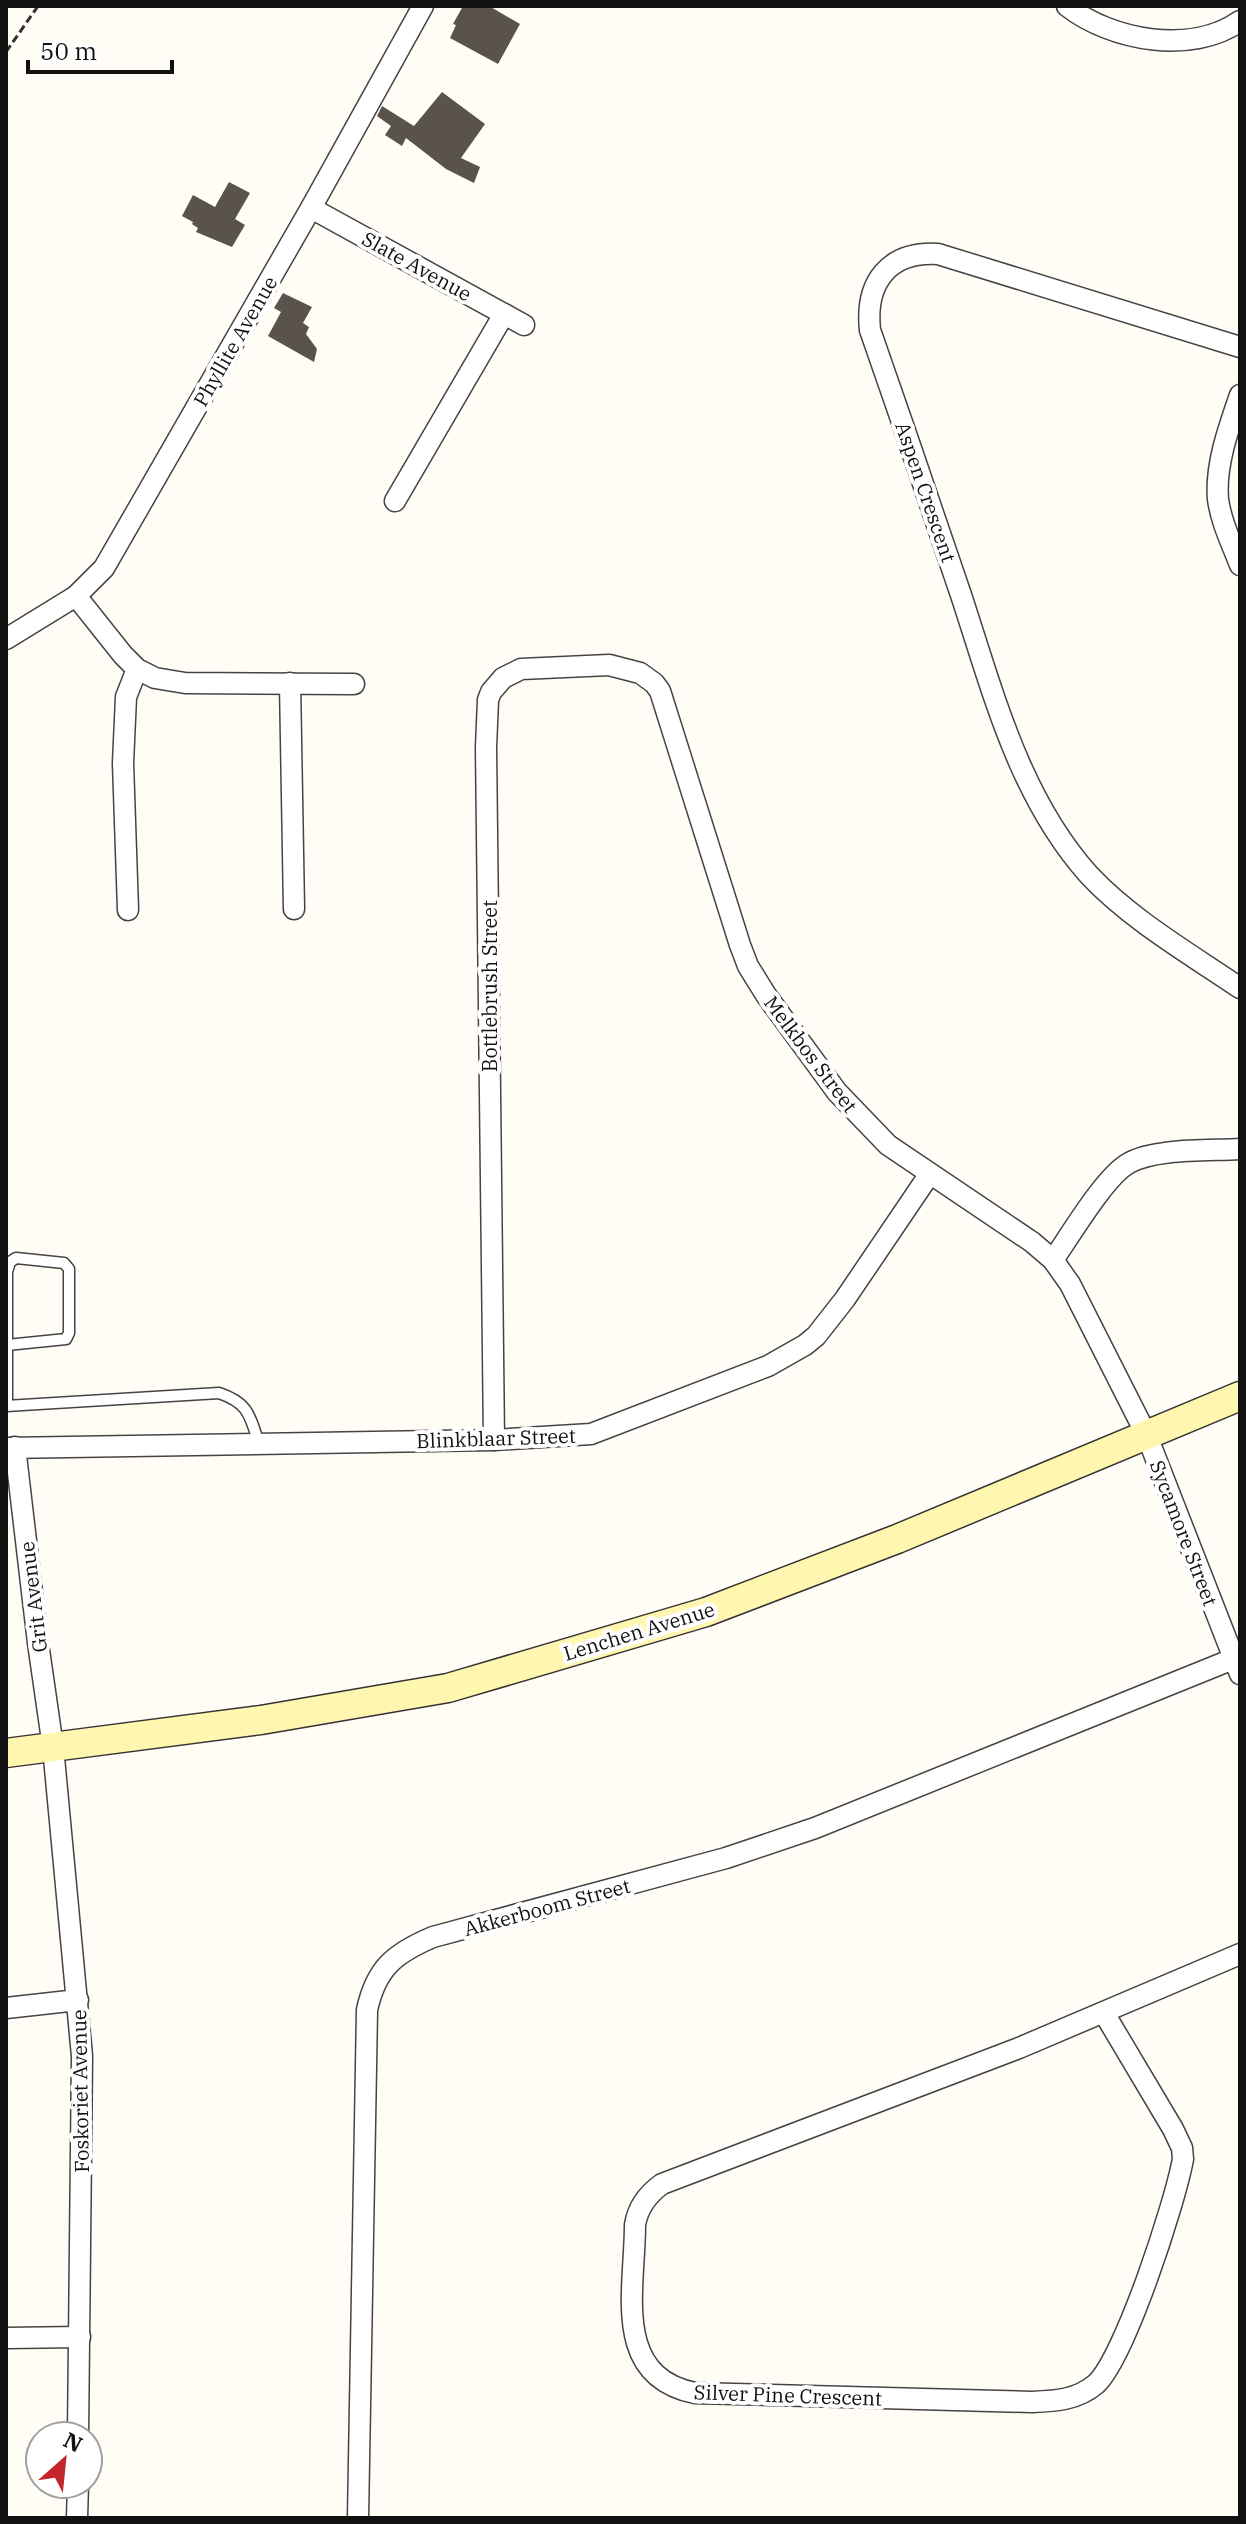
<svg xmlns="http://www.w3.org/2000/svg" width="1246" height="2524" font-family="'IBM Plex Serif',serif">
<rect width="100%" height="100%" fill="#fffdf5"/>
<!-- building -->
<g fill="#5a524d">
<polygon points="463,6 489,6 520,24 498,64 450,38 456,25 453,24"/>
<polygon points="442,92 485,124 461,158 480,167 474,183 446,169 406,138 402,146 385,135 391,126 377,116 382,106 414,126"/>
<polygon points="229,182 250,193 235,219 245,225 232,247 196,232 198,228 192,224 193,222 182,216 193,195 215,207"/>
<polygon points="283,293 312,307 303,323 309,327 306,334 317,349 314,362 268,336 281,312 274,308"/>
</g>
<g fill="none" stroke-linecap="round" stroke-linejoin="round">
<defs>
<g id="service">
<polyline points="7,1345 66,1339 69,1333 69,1269 64,1263 16,1258 10,1262 7,1272 7,1406"/>
<path d="M6,1406L219,1393C249,1403 250,1416 259,1444"/>
</g>
<g id="minor">
<path d="M1067,6C1112,41 1192,55 1240,21"/>
<polyline points="311,208 524,325"/>
<path d="M1240,347L938,254C888,251 865,283 870,330C901,418 931,507 961,595C993,692 1019,797 1089,875C1130,919 1190,954 1240,988"/>
<path d="M1240,395C1229,427 1215,465 1218,499C1221,522 1232,544 1240,565"/>
<polyline points="395,501 504,314"/>
<polyline points="76,596 123,655 137,669 155,678 185,683 354,684"/>
<polyline points="6,639 76,596 104,568 311,208 423,6"/>
<polyline points="290,683 294,909"/>
<polyline points="128,910 123,763 126,697 137,669"/>
<path d="M1053,1260C1070,1236 1105,1176 1129,1163C1156,1148 1210,1151 1240,1149"/>
<polyline points="494,1440 486,747 488,700 491,692 503,678 521,669 609,665 640,673 654,683 660,691 740,945 748,966 766,995 837,1092 888,1145 1032,1242 1053,1260 1070,1284 1147,1436 1240,1674"/>
<polyline points="15,1447 38,1643 53,1747 82,2056 78,2436"/>
<polyline points="6,1448 494,1440 591,1434 768,1366 805,1345 816,1336 845,1299 929,1175"/>
<polyline points="6,2008 78,2000"/>
<path d="M1104,2013L1173,2129L1182,2148L1183,2159C1175,2203 1125,2357 1096,2384C1077,2400 1056,2401 1032,2402L695,2393C611,2376 635,2289 635,2225C638,2206 648,2194 662,2184L1019,2048L1240,1954"/>
<polyline points="6,2338 80,2337"/>
<polyline points="77,2518 78,2484"/>
<path d="M358,2518L367,2010C376,1968 395,1953 433,1937L726,1858L815,1828L1233,1659"/>
</g>
<polyline id="secondary" points="6,1753 261,1720 448,1688 706,1612 897,1539 1240,1396"/>
</defs>
<!-- service casing -->
<use href="#service" stroke="#444" stroke-width="13"/>
<!-- minor casing -->
<use href="#minor" stroke="#444" stroke-width="23"/>
<!-- secondary casing -->
<use href="#secondary" stroke="#333" stroke-width="31"/>
<!-- path -->
<polyline stroke="#333" stroke-width="3" stroke-dasharray="8 4" stroke-linecap="butt" points="6,52 38,6"/>
<!-- service -->
<use href="#service" stroke="#fff" stroke-width="10"/>
<!-- minor -->
<use href="#minor" stroke="#fff" stroke-width="20"/>
<!-- secondary -->
<use href="#secondary" stroke="#fff6b0" stroke-width="28"/>
</g>
<g text-anchor="middle" dominant-baseline="central" stroke-width="8" stroke-linejoin="round" paint-order="stroke">
<!-- street labels -->
<g font-size="20" fill="#111" stroke="#fff">
<text transform="translate(417 266) rotate(29)">Slate Avenue</text>
<text transform="translate(235 341) rotate(-60)">Phyllite Avenue</text>
<text transform="translate(926 492) rotate(71)">Aspen Crescent</text>
<text transform="translate(489 986) rotate(-90)">Bottlebrush Street</text>
<text transform="translate(811 1054) rotate(53)">Melkbos Street</text>
<text transform="translate(496 1438) rotate(-2)">Blinkblaar Street</text>
<text transform="translate(1184 1533) rotate(69)">Sycamore Street</text>
<text transform="translate(33 1597) rotate(-97)">Grit Avenue</text>
<text transform="translate(639 1631) rotate(-17)">Lenchen Avenue</text>
<text transform="translate(547 1907) rotate(-15)">Akkerboom Street</text>
<text transform="translate(80 2091) rotate(-91)">Foskoriet Avenue</text>
<text transform="translate(788 2395) rotate(2)">Silver Pine Crescent</text>
</g>
</g>
<!-- border -->
<rect width="1246" height="2524" fill="none" stroke="#111111" stroke-width="16"/>
<!-- north arrow -->
<g transform="translate(64 2460) rotate(27)"><circle r="38" fill="#ffffff" stroke="#a0a0a0" stroke-width="2"/>
<path d="M0-6L14 30L0 20L-14 30Z" fill="#c4262e"/>
<text y="-12" font-size="22" font-weight="bold" text-anchor="middle" fill="#111111">N</text>
</g>
<!-- scale -->
<path d="M28 60v12h144v-12" fill="none" stroke="#111111" stroke-width="4"/>
<text x="40" y="60" font-size="24" fill="#111111" stroke="#ffffff" stroke-width="6" paint-order="stroke">50 m</text>
</svg>
